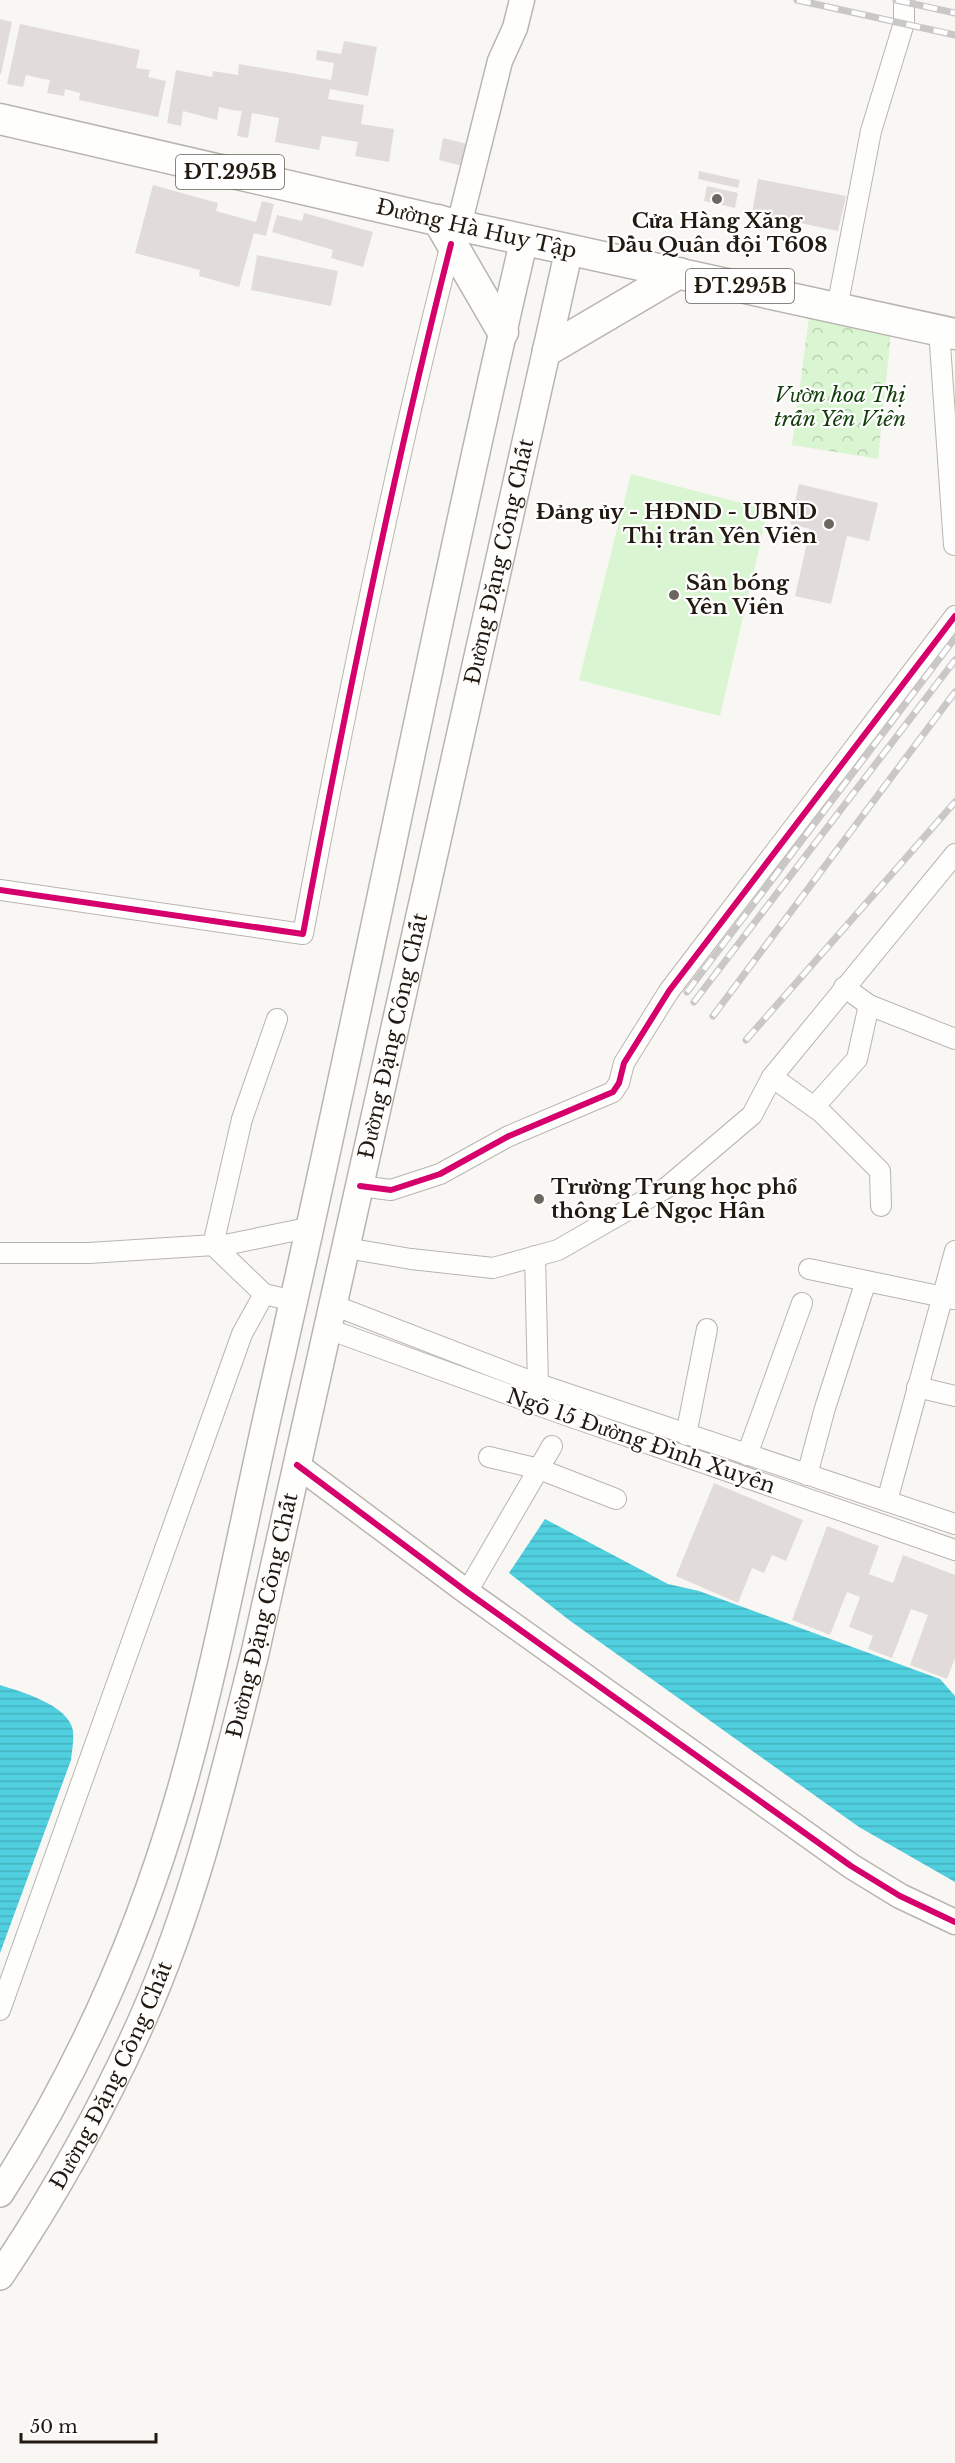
<svg xmlns="http://www.w3.org/2000/svg" width="955" height="2463" font-family="'Libre Baskerville',serif">
<defs>
<pattern id="park-crowns" width="20" height="18" patternUnits="userSpaceOnUse" patternTransform="scale(1.5)"><rect width="20" height="18" fill="#daf5d2"/><path d="M2 6a3 3 0 1 1 6 0M12 15a3 3 0 1 1 6 0" fill="none" stroke="#bbd1b3"/></pattern>
<pattern id="water-rules" width="6" height="5" patternUnits="userSpaceOnUse" patternTransform="scale(1.5)"><rect width="6" height="5" fill="#50cfdf"/><path d="M0 2.5h6" fill="none" stroke="#46b1be"/></pattern>
</defs>
<rect width="100%" height="100%" fill="#f9f7f4"/>
<!-- grass -->
<polygon fill="#daf5d2" points="631,474 768,510 720,716 579,680"/>
<!-- park -->
<polygon fill="url(#park-crowns)" points="809,317 891,333 878,459 792,445"/>
<!-- water -->
<g fill="url(#water-rules)">
<polygon points="545,1519 668,1584 699,1591 940,1679 955,1696 955,1882 859,1827 569,1620 509,1573"/>
<path d="M0,1685C22,1692 69,1705 73,1731C74,1740 72,1751 71,1760L0,1953Z"/>
</g>
<!-- building -->
<g fill="#e1dcd9">
<polygon points="0,19 12,22 1,74 0,74"/>
<polygon points="20,24 140,50 136,68 150,70 148,77 166,81 158,117 79,100 80,93 65,89 64,96 47,93 50,80 43,79 26,75 23,87 7,84"/>
<polygon points="344,41 377,47 368,96 330,89 328,99 364,105 361,124 394,129 389,162 355,156 358,142 322,136 319,150 275,142 279,118 252,113 248,138 237,136 242,111 232,110 219,107 217,120 183,111 181,126 167,123 176,70 212,77 213,71 238,75 239,64 331,80 334,63 316,60 317,50 341,54"/>
<polygon points="443,138 475,146 470,168 439,160"/>
<polygon points="699,171 740,180 738,188 698,179"/>
<polygon points="758,179 846,196 838,231 752,213"/>
<polygon points="153,185 218,203 216,211 256,222 262,201 274,204 266,236 254,233 239,287 199,276 200,270 135,253"/>
<polygon points="707,186 738,193 735,208 704,201"/>
<polygon points="304,213 373,232 363,267 331,258 333,250 272,232 277,215 302,221"/>
<polygon points="257,255 338,271 331,306 251,290"/>
<polygon points="799,484 878,503 869,541 847,536 831,604 795,596 810,529 790,524"/>
<polygon points="714,1483 803,1520 786,1561 772,1555 764,1573 752,1568 738,1603 676,1576"/>
<polygon points="827,1526 879,1546 869,1574 893,1583 903,1555 955,1575 955,1658 947,1679 910,1665 928,1615 911,1609 892,1658 868,1649 873,1636 849,1627 860,1597 847,1592 830,1635 792,1620"/>
</g>
<g fill="none" stroke-linecap="round" stroke-linejoin="round">
<defs>
<g id="minor">
<polyline points="837,308 871,131 904,23 904,0"/>
<polyline points="939,330 954,545"/>
<path d="M0,890L303,934C346,703 393,472 451,244"/>
<polyline points="869,1005 955,1039"/>
<polyline points="772,1077 821,1112 880,1171 881,1206"/>
<polyline points="814,1107 857,1059 869,1005 844,987"/>
<polyline points="360,1186 391,1190 440,1174 509,1136 613,1092 619,1083 624,1063 669,991 955,616"/>
<polyline points="346,1248 411,1259 493,1268 558,1250 666,1188 752,1115 772,1077 955,854"/>
<polyline points="0,1253 89,1253 230,1244 312,1227"/>
<polyline points="535,1256 538,1384"/>
<polyline points="809,1269 953,1299"/>
<polyline points="264,1294 213,1245 242,1119 277,1019"/>
<polyline points="333,1305 538,1384 955,1524"/>
<polyline points="328,1329 560,1413 955,1550"/>
<polyline points="917,1387 955,1396"/>
<polyline points="686,1435 707,1329"/>
<polyline points="747,1455 802,1303"/>
<polyline points="489,1457 539,1469 616,1499"/>
<polyline points="807,1475 825,1408 866,1281"/>
<polyline points="887,1501 955,1251"/>
<polyline points="467,1592 552,1446"/>
<polyline points="0,2010 242,1334 264,1294 294,1301"/>
</g>
<g id="tertiary">
<polyline points="459,225 500,61 515,28 522,0"/>
<polyline points="297,1465 467,1592 851,1866 900,1896 955,1922"/>
</g>
<g id="secondary">
<path d="M0,2193C80,2069 139,1936 180,1794C218,1661 243,1522 274,1387C362,1006 435,621 524,240"/>
<path id="s1" d="M0,2276C55,2194 103,2108 143,2018C195,1901 224,1776 255,1653L569,250"/>
</g>
<g id="primary">
<path id="s2" d="M0,119L475,229L955,334"/>
<polyline points="438,220 503,332"/>
<polyline points="548,350 679,273"/>
</g>
</defs>
<!-- minor casing -->
<use href="#minor" stroke="#bab4af" stroke-width="22"/>
<!-- tertiary casing -->
<use href="#tertiary" stroke="#bab4af" stroke-width="27"/>
<!-- secondary casing -->
<use href="#secondary" stroke="#bab4af" stroke-width="30"/>
<!-- primary casing -->
<use href="#primary" stroke="#bab4af" stroke-width="33"/>
<!-- minor -->
<use href="#minor" stroke="#fefefd" stroke-width="20"/>
<!-- tertiary -->
<use href="#tertiary" stroke="#fefefd" stroke-width="24"/>
<!-- secondary -->
<use href="#secondary" stroke="#fefefd" stroke-width="27"/>
<!-- primary -->
<use href="#primary" stroke="#fefefd" stroke-width="30"/>
<defs>
<g id="rail">
<polyline points="797,0 955,35"/>
<polyline points="896,0 955,13"/>
<polyline points="687,992 955,638"/>
<polyline points="694,1002 955,660"/>
<polyline points="713,1016 955,692"/>
<polyline points="746,1040 955,802"/>
</g>
</defs>
<!-- rail casing -->
<use href="#rail" stroke="#c9c8c7" stroke-width="7"/>
<!-- rail -->
<use href="#rail" stroke="#fff" stroke-width="4.5" stroke-dasharray="14" stroke-linecap="butt"/>
<defs>
<g id="cycleway">
<path d="M0,890L303,934C346,703 393,472 451,244"/>
<polyline points="360,1186 391,1190 440,1174 509,1136 613,1092 619,1083 624,1063 669,991 955,616"/>
<polyline points="297,1465 467,1592 851,1866 900,1896 955,1922"/>
</g>
</defs>
<!-- cycleway casing -->
<use href="#cycleway" stroke="#fff" stroke-width="10"/>
<!-- cycleway -->
<use href="#cycleway" stroke="#d6006c" stroke-width="6"/>
</g>
<!-- markers -->
<g fill="#6d6760" stroke="#fff" stroke-width="2">
<circle cx="717" cy="199" r="6"/>
<circle cx="829" cy="524" r="6"/>
<circle cx="674" cy="595" r="6"/>
<circle cx="539" cy="1199" r="6"/>
</g>
<g text-anchor="middle" dominant-baseline="central" stroke-width="4.5" stroke-linejoin="round" paint-order="stroke">
<!-- shield labels -->
<g fill="#fff" stroke="#645f58" stroke-width="1.5">
<rect x="176" y="155" width="108" height="34" rx="4.5"/>
<rect x="686" y="269" width="108" height="34" rx="4.5"/>
</g>
<g font-size="20" font-weight="bold" fill="#221a10">
<text x="230" y="172">ĐT.295B</text>
<text x="740" y="286">ĐT.295B</text>
</g>
<!-- poi labels -->
<g font-size="21" font-weight="bold" fill="#221a10" stroke="#fff" text-anchor="start">
<text x="717" y="221" text-anchor="middle">Cửa Hàng Xăng<tspan x="717" dy="24">Dầu Quân đội T608</tspan></text>
<text x="817" y="512" text-anchor="end">Đảng ủy - HĐND - UBND<tspan x="817" dy="24">Thị trấn Yên Viên</tspan></text>
<text x="686" y="583">Sân bóng<tspan x="686" dy="24">Yên Viên</tspan></text>
<text x="551" y="1187">Trường Trung học phổ<tspan x="551" dy="24">thông Lê Ngọc Hân</tspan></text>
</g>
<!-- street labels -->
<g font-size="21" fill="#221a10" stroke="#fff">
<text stroke="none"><textPath href="#s2" startOffset="489">Đường Hà Huy Tập</textPath></text>
<text stroke="none"><textPath href="#s1" startOffset="1796">Đường Đặng Công Chất</textPath></text>
<text stroke="none"><textPath href="#s1" startOffset="1310">Đường Đặng Công Chất</textPath></text>
<text transform="translate(641 1441) rotate(19)">Ngõ 15 Đường Đình Xuyên</text>
<text stroke="none"><textPath href="#s1" startOffset="716">Đường Đặng Công Chất</textPath></text>
<text stroke="none"><textPath href="#s1" startOffset="230">Đường Đặng Công Chất</textPath></text>
</g>
<!-- park labels -->
<g font-size="21" font-style="italic" fill="#123e09" stroke="#fff">
<text x="840" y="395">Vườn hoa Thị<tspan x="840" dy="24">trấn Yên Viên</tspan></text>
</g>
</g>
<!-- scale -->
<path d="M21 2433v9h135v-9" fill="none" stroke="#221a10" stroke-width="3"/>
<text x="30" y="2433" font-size="18" fill="#221a10" stroke="#ffffff" stroke-width="4.5" paint-order="stroke">50 m</text>
</svg>
